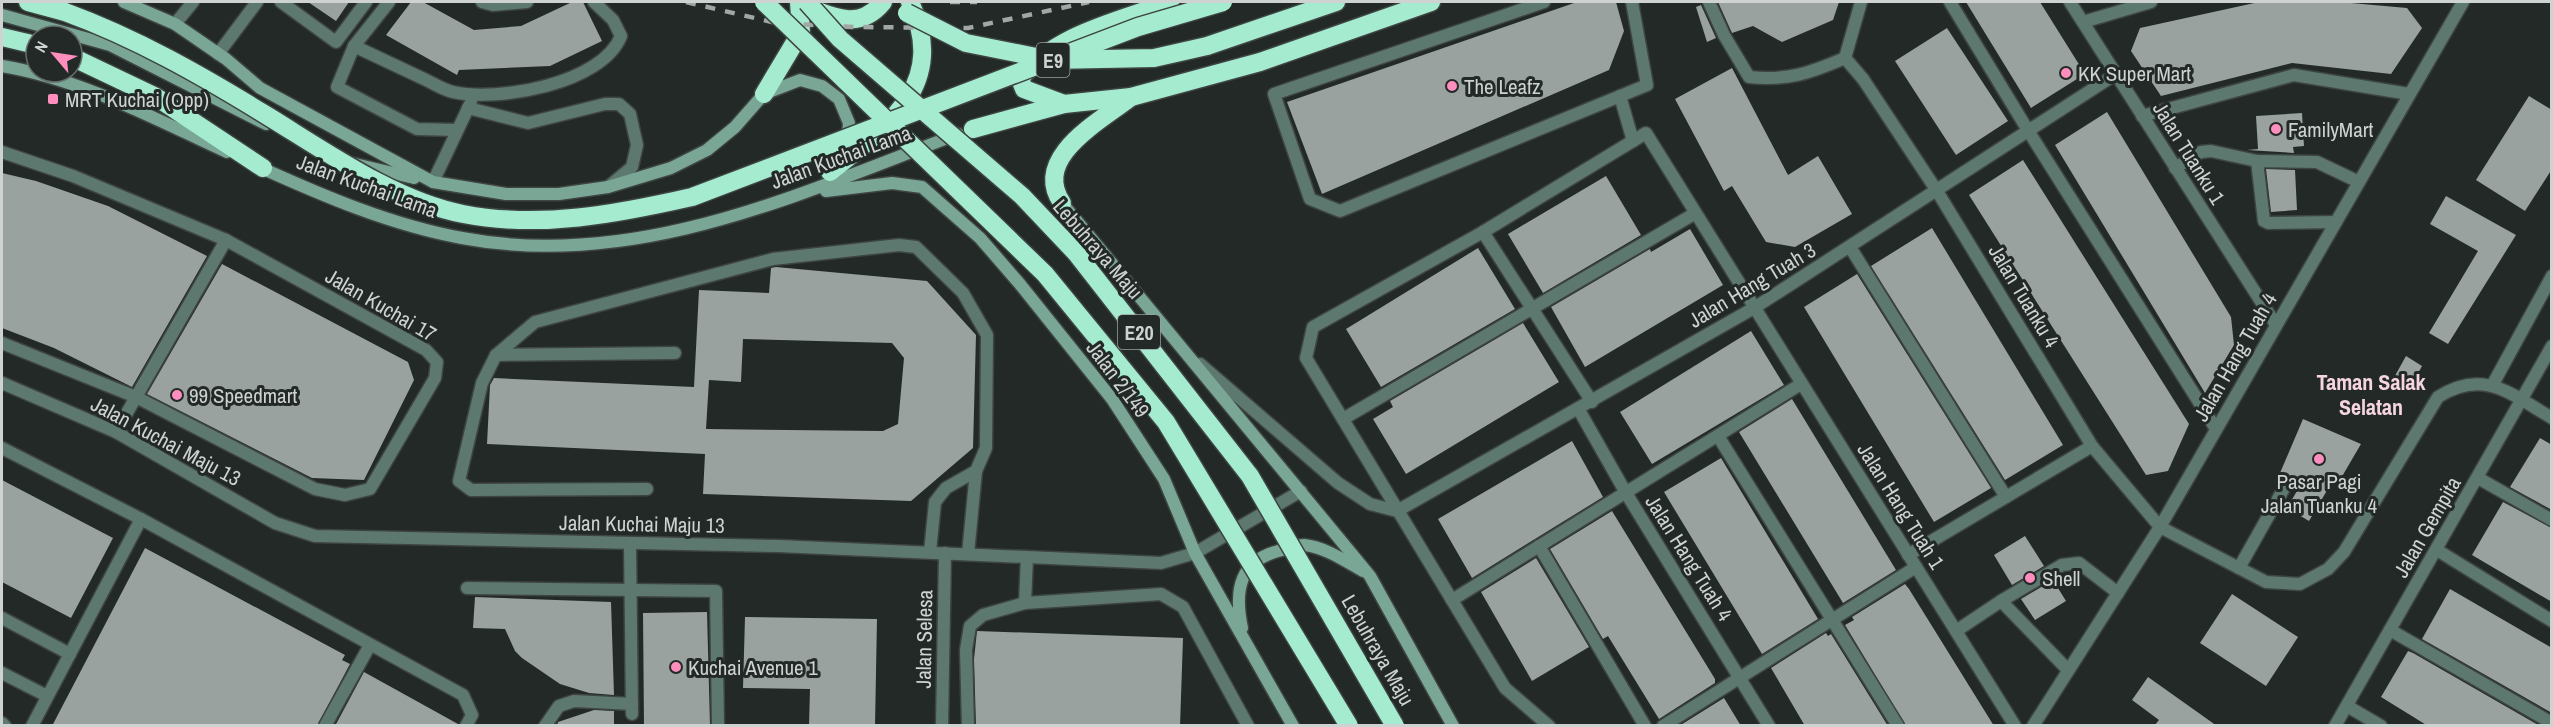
<svg xmlns="http://www.w3.org/2000/svg" width="2553" height="727" font-family="'Archivo Narrow',sans-serif">
<rect width="100%" height="100%" fill="#222927"/>
<!-- building -->
<g fill="#9aa29f" fill-rule="evenodd">
<polygon points="308,2 349,2 336,21"/>
<polygon points="411,2 423,2 474,30 521,26 572,2 583,2 602,41 550,66 459,70 457,75 386,35"/>
<polygon points="1577,2 1616,2 1624,31 1609,70 1322,194 1287,102"/>
<polygon points="1718,2 1839,2 1833,20 1782,42 1753,26 1732,33"/>
<polygon points="1966,2 2040,2 2085,74 2031,108"/>
<polygon points="2259,2 2340,2 2407,8 2422,28 2391,74 2292,63 2161,96 2131,51 2140,28"/>
<polygon points="1701,5 1716,38 1707,42 1696,7"/>
<polygon points="1947,28 2008,121 1956,155 1895,61"/>
<polygon points="1732,68 1788,175 1818,156 1852,214 1795,247 1766,242 1732,186 1724,191 1675,99"/>
<polygon points="2529,96 2552,110 2552,169 2525,211 2476,180"/>
<polygon points="2107,112 2231,317 2234,345 2205,393 2055,145"/>
<polygon points="2302,113 2304,146 2293,147 2294,153 2247,150 2258,149 2256,116"/>
<polygon points="2023,160 2189,424 2168,471 2146,475 1969,195"/>
<polygon points="2266,169 2295,170 2297,210 2271,212"/>
<polygon points="2,173 36,181 108,206 207,256 132,387 54,348 2,328"/>
<polygon points="1606,176 1641,235 1543,293 1508,234"/>
<polygon points="2446,196 2516,235 2448,344 2429,333 2478,251 2430,224"/>
<polygon points="1932,228 2063,445 2005,480 1871,266"/>
<polygon points="1690,229 1723,285 1585,367 1551,307 1650,249 1651,252"/>
<polygon points="1478,248 1515,309 1381,387 1346,329"/>
<polygon points="222,264 408,362 414,380 364,480 312,478 147,394"/>
<path d="M776,267L927,281L976,335L973,448L911,501L703,494L705,454L487,444L490,385L494,378L694,387L699,290L769,293L771,268ZM743,339L892,343L904,358L898,424L883,431L706,429L709,380L741,382Z"/>
<polygon points="1857,274 1991,488 1934,522 1804,307"/>
<polygon points="1523,323 1559,382 1406,474 1373,419 1393,407 1390,401"/>
<polygon points="1751,331 1784,385 1652,464 1620,412"/>
<polygon points="2406,356 2422,366 2408,392 2391,383"/>
<polygon points="1792,399 1896,570 1843,603 1739,432"/>
<polygon points="2303,419 2361,444 2337,485 2332,482 2309,521 2287,508 2301,484 2291,476 2280,473"/>
<polygon points="2540,438 2552,445 2552,510 2510,487"/>
<polygon points="1572,441 1603,497 1472,578 1438,519"/>
<polygon points="1721,458 1818,619 1762,654 1664,492"/>
<polygon points="2,480 113,538 71,618 2,582"/>
<polygon points="2503,502 2552,528 2552,602 2472,555"/>
<polygon points="1612,511 1715,679 1715,683 1659,719 1608,636 1603,639 1550,549"/>
<polygon points="2025,536 2044,566 2012,585 1994,555"/>
<polygon points="145,548 345,655 342,660 350,664 317,726 52,726"/>
<polygon points="1536,558 1589,647 1532,681 1481,592"/>
<polygon points="2053,580 2066,601 2035,620 2021,599"/>
<polygon points="1905,584 1909,589 1994,726 1906,726 1845,625 1854,620 1852,617"/>
<polygon points="2450,589 2552,648 2552,713 2422,639"/>
<polygon points="2232,594 2298,637 2266,686 2200,643"/>
<polygon points="475,597 611,602 614,695 589,693 560,684 522,658 515,651 505,629 473,628"/>
<polygon points="707,612 710,726 644,726 643,613"/>
<polygon points="745,617 877,619 875,726 809,726 810,689 743,688"/>
<polygon points="977,631 1183,638 1180,726 976,726 974,659"/>
<polygon points="1826,633 1828,636 1831,634 1888,726 1805,726 1771,668"/>
<polygon points="2408,651 2413,653 2540,726 2428,726 2381,697"/>
<polygon points="364,672 458,724 458,726 335,726"/>
<polygon points="2148,677 2217,726 2154,726 2159,720 2132,700"/>
<polygon points="1724,698 1741,726 1679,726"/>
<polygon points="594,710 614,711 614,726 557,726 558,722"/>
</g>
<g fill="none" stroke-linecap="round" stroke-linejoin="round">
<defs>
<g id="service">
<polyline points="281,2 336,42 366,2"/>
<path d="M389,2L354,46C377,57 401,68 424,79C433,83 443,90 453,92C498,102 602,84 621,36L613,20L594,2"/>
<polyline points="482,2 493,5 527,2"/>
<polyline points="1544,2 1274,94 1310,199 1340,211 1647,85 1632,2"/>
<path d="M1709,2L1724,35L1749,77C1788,81 1810,73 1845,58"/>
<polyline points="1950,2 2029,132 2216,429"/>
<polyline points="175,24 193,2"/>
<polyline points="354,46 337,87 417,129 457,130"/>
<polyline points="218,54 257,2"/>
<polyline points="1845,58 1861,2"/>
<polyline points="1845,58 1863,79"/>
<polyline points="1620,96 1633,141"/>
<polyline points="468,108 528,123 605,104 619,104 630,114 637,145 632,167 608,187"/>
<polyline points="2142,116 2294,75 2409,94"/>
<polyline points="2175,168 2201,152 2211,151 2257,161"/>
<polyline points="433,182 471,102"/>
<polyline points="2336,222 2268,223 2264,221 2257,161 2317,162 2359,182"/>
<polyline points="1483,232 1592,402"/>
<polyline points="1850,247 2006,497"/>
<polyline points="496,355 675,353"/>
<polyline points="2493,384 2552,276"/>
<polyline points="1343,419 1694,214"/>
<polyline points="116,432 226,240"/>
<polyline points="1718,436 1898,726"/>
<polyline points="2,448 141,519 32,726"/>
<polyline points="2478,478 2552,520"/>
<polyline points="647,489 471,490 459,481 482,383 496,355 535,322 773,259 899,245 916,247 963,293 987,335 986,448 976,471 946,488 935,502 930,552"/>
<polyline points="141,519 463,695 472,715 466,726"/>
<polyline points="630,544 632,714"/>
<polyline points="1539,546 1645,726"/>
<polyline points="968,554 976,471"/>
<polyline points="1908,555 2092,446"/>
<polyline points="2239,568 2287,483"/>
<polyline points="467,588 716,591 718,726"/>
<polyline points="1452,600 1801,384"/>
<polyline points="1025,603 1027,557"/>
<polyline points="2,618 70,654"/>
<polyline points="2390,630 2552,723"/>
<polyline points="1956,631 2001,601"/>
<polyline points="2068,670 2001,601 2062,565 2079,563 2118,593"/>
<polyline points="2,673 47,696"/>
<polyline points="2,723 5,726"/>
<polyline points="325,726 370,645"/>
<polyline points="545,726 559,706 574,701 632,704"/>
<polyline points="968,726 966,650 970,626 983,615 1025,603 1161,594 1183,607 1248,726"/>
<polyline points="1663,726 1916,567"/>
</g>
<g id="minor">
<polyline points="2070,2 2276,325"/>
<polyline points="2083,22 2151,2"/>
<path d="M1863,79L1937,191L2092,446L2160,527L2266,582L2300,584L2328,569L2344,552L2438,397C2484,368 2511,394 2552,418"/>
<polyline points="2,152 73,176 226,240 426,350 437,362 435,378 370,489 345,495 315,489 136,397 2,343"/>
<polyline points="1200,364 1338,483 1370,504 1397,511"/>
<polyline points="2,383 116,432 275,523 315,536 778,546 1161,563 1195,553 1301,491"/>
<polyline points="1579,410 1626,493 1769,726"/>
<polyline points="1397,511 1754,308 2116,74"/>
<polyline points="2437,550 2552,621"/>
<polyline points="2347,706 2381,726"/>
<polyline points="942,726 945,553"/>
<polyline points="1549,726 1505,688 1306,358 1313,327 1483,232 1646,133 2015,726"/>
<polyline points="2033,726 2160,527 2463,2"/>
<polyline points="2335,726 2552,346"/>
</g>
<g id="secondary">
<polyline points="124,2 175,24 226,59 260,88 433,182 506,194 559,194 608,187 671,168 707,150 735,127 764,94 800,80 822,86 839,99 849,123 847,144 836,163"/>
<polyline points="2,15 110,45 266,124"/>
<path d="M2,66C81,79 155,119 227,152"/>
<polyline points="355,164 414,178"/>
<path d="M257,166C323,196 391,225 462,238C636,271 799,194 958,134"/>
<polyline points="826,191 892,183 922,187 980,238 1019,283 1112,399 1164,479 1195,553 1293,726"/>
<polyline points="1062,203 1370,576 1453,726"/>
<path d="M1242,628C1234,590 1239,560 1282,550C1288,549 1297,545 1304,545C1325,547 1345,561 1363,571"/>
</g>
<g id="motorway">
<polyline points="28,2 65,12"/>
<path d="M810,8C838,19 861,29 883,2"/>
<polyline points="2,37 36,45"/>
<polyline points="1207,46 1336,2"/>
<polyline points="72,57 156,97 263,168"/>
<polyline points="764,94 801,32 799,2"/>
<path d="M1064,104L1024,89L1020,79C1054,34 1120,21 1170,2"/>
<polyline points="973,129 1064,104 1131,97 1260,62 1431,2"/>
<path d="M830,172C888,126 949,84 910,2"/>
<path d="M1062,203C1031,157 1101,121 1131,97"/>
</g>
</defs>
<!-- service casing -->
<use href="#service" stroke="#3e4442" stroke-width="15"/>
<!-- minor casing -->
<use href="#minor" stroke="#3e4442" stroke-width="15"/>
<!-- secondary casing -->
<use href="#secondary" stroke="#3e4442" stroke-width="15"/>
<!-- motorway casing -->
<use href="#motorway" stroke="#3e4442" stroke-width="21"/>
<!-- service -->
<use href="#service" stroke="#5d786e" stroke-width="12"/>
<!-- minor -->
<use href="#minor" stroke="#5d786e" stroke-width="12"/>
<!-- secondary -->
<use href="#secondary" stroke="#7aa695" stroke-width="12"/>
<!-- motorway -->
<use href="#motorway" stroke="#a4ebd0" stroke-width="18"/>
<!-- rail -->
<g stroke="#a1a7a5" stroke-width="4.5" stroke-dasharray="10 10" stroke-linecap="butt">
<polyline points="686,2 776,23 854,27 968,28 1089,2"/>
<polyline points="950,2 977,2"/>
</g>
<defs>
<g id="motorway-bridge">
<polyline points="764,2 1045,274 1166,422 1349,726"/>
<polyline points="807,2 840,39 1022,196 1076,253 1250,476 1395,726"/>
<path d="M65,12C136,38 201,75 266,115C325,151 395,201 463,214C540,229 617,214 692,197L1138,27L1223,2"/>
<polyline points="907,13 966,43 1051,60 1154,58 1207,46"/>
</g>
</defs>
<!-- motorway-bridge casing -->
<use href="#motorway-bridge" stroke="#3e4442" stroke-width="21" stroke-linecap="butt"/>
<!-- motorway-bridge -->
<use href="#motorway-bridge" stroke="#a4ebd0" stroke-width="18"/>
</g>
<!-- markers -->
<g fill="#fe8ebd" stroke="#222927" stroke-width="2">
<circle cx="2066" cy="73" r="6"/>
<circle cx="1452" cy="86" r="6"/>
<rect x="47" y="93" width="12" height="12" rx="3"/>
<circle cx="2276" cy="129" r="6"/>
<circle cx="177" cy="395" r="6"/>
<circle cx="2319" cy="459" r="6"/>
<circle cx="2030" cy="578" r="6"/>
<circle cx="676" cy="667" r="6"/>
</g>
<g text-anchor="middle" dominant-baseline="central" stroke-width="6" stroke-linejoin="round" paint-order="stroke">
<!-- shield labels -->
<g fill="#222927" stroke="#9aa09e" stroke-width="1.5">
<rect x="1036.5" y="43" width="33" height="34" rx="4.5"/>
<rect x="1118" y="315" width="42" height="34" rx="4.5"/>
</g>
<g font-size="20" font-weight="bold" fill="#ced3d1">
<text x="1053" y="60">E9</text>
<text x="1139" y="332">E20</text>
</g>
<!-- poi labels -->
<g font-size="21" fill="#ced3d1" stroke="#222927" text-anchor="start">
<text x="2078" y="73">KK Super Mart</text>
<text x="1464" y="86">The Leafz</text>
<text x="65" y="99">MRT Kuchai (Opp)</text>
<text x="2288" y="129">FamilyMart</text>
<text x="189" y="395">99 Speedmart</text>
<text x="2319" y="481" text-anchor="middle">Pasar Pagi<tspan x="2319" dy="24">Jalan Tuanku 4</tspan></text>
<text x="2042" y="578">Shell</text>
<text x="688" y="667">Kuchai Avenue 1</text>
</g>
<!-- street labels -->
<g font-size="21" fill="#ced3d1" stroke="#222927">
<text transform="translate(2189 153) rotate(58)">Jalan Tuanku 1</text>
<text transform="translate(841 157) rotate(-20)">Jalan Kuchai Lama</text>
<text transform="translate(367 186) rotate(20)">Jalan Kuchai Lama</text>
<text transform="translate(1098 249) rotate(49)">Lebuhraya Maju</text>
<text transform="translate(1752 285) rotate(-31)">Jalan Hang Tuah 3</text>
<text transform="translate(2024 296) rotate(59)">Jalan Tuanku 4</text>
<text transform="translate(381 305) rotate(30)">Jalan Kuchai 17</text>
<text transform="translate(2235 357) rotate(-60)">Jalan Hang Tuah 4</text>
<text transform="translate(1118 379) rotate(53)">Jalan 2/149</text>
<text transform="translate(166 441) rotate(28)">Jalan Kuchai Maju 13</text>
<text transform="translate(1901 506) rotate(58)">Jalan Hang Tuah 1</text>
<text transform="translate(642 524) rotate(1)">Jalan Kuchai Maju 13</text>
<text transform="translate(2427 527) rotate(-60)">Jalan Gempita</text>
<text transform="translate(1689 558) rotate(58)">Jalan Hang Tuah 4</text>
<text transform="translate(924 639) rotate(-89)">Jalan Selesa</text>
<text transform="translate(1378 650) rotate(60)">Lebuhraya Maju</text>
</g>
<!-- neighbourhood labels -->
<g font-size="22" font-weight="bold" fill="#f6d5e1" stroke="#222927">
<text x="2371" y="382">Taman Salak<tspan x="2371" dy="25">Selatan</tspan></text>
</g>
</g>
<!-- border -->
<rect width="2553" height="727" fill="none" stroke="#ced3d1" stroke-width="6"/>
<!-- north arrow -->
<g transform="translate(54 54) rotate(299)"><circle r="28" fill="#222927" stroke="#676d6b" stroke-width="1.5"/>
<path d="M0-4.5L10 22L0 15L-10 22Z" fill="#fe8ebd"/>
<text y="-9" font-size="16" font-weight="bold" text-anchor="middle" fill="#ced3d1">N</text>
</g>
</svg>
